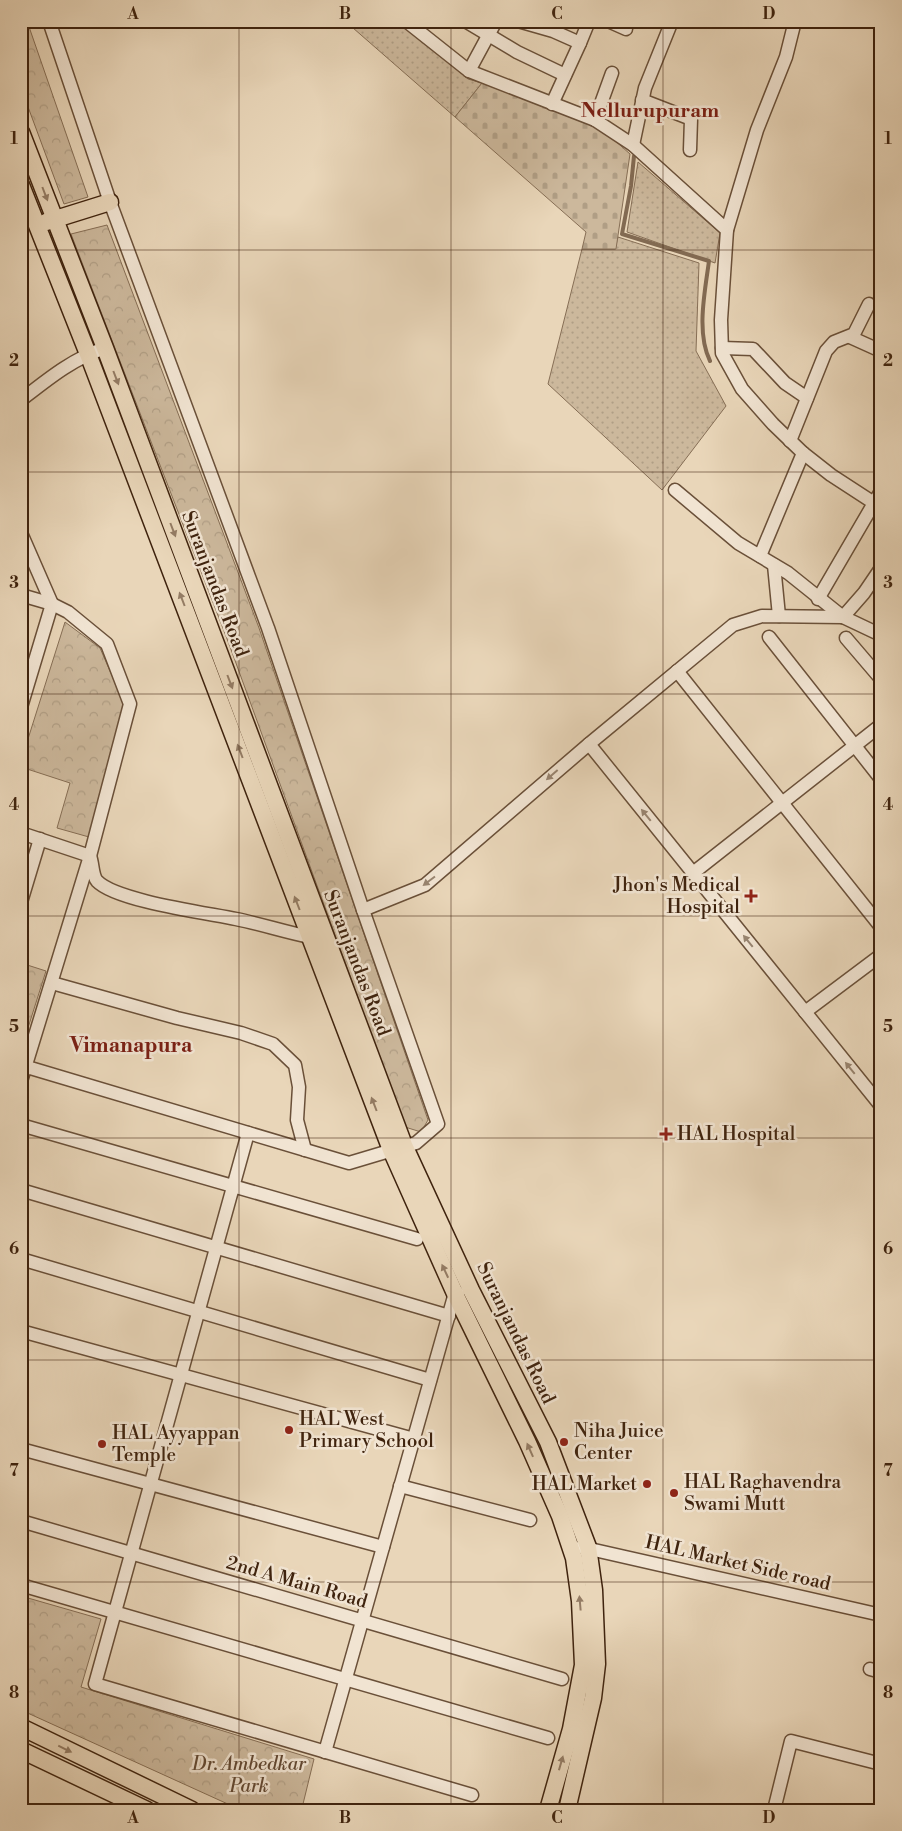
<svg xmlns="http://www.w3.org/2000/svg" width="902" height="1831" font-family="'Libre Bodoni',serif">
<defs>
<pattern id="grass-dots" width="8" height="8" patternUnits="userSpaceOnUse" patternTransform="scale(1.25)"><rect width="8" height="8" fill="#ccb89c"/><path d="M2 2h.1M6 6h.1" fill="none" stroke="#b09e85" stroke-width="1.8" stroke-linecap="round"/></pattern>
<pattern id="cemetery-stones" width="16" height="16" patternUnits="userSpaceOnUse" patternTransform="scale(1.25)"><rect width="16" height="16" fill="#ccb89c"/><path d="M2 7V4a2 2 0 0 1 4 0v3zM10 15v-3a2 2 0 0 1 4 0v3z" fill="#b09e85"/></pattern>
<pattern id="park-crowns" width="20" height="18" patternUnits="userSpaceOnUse" patternTransform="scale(1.25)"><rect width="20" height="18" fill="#ccb89c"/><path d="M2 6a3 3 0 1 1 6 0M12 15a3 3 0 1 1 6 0" fill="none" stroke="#b09e85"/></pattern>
</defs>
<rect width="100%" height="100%" fill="#e9d6b9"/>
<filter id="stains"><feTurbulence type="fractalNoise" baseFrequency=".004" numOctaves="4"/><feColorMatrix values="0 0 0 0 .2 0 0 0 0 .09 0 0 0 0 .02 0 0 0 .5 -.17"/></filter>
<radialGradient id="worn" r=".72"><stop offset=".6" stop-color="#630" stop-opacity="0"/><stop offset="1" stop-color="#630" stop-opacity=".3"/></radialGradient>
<!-- grass -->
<g fill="url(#grass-dots)" stroke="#866e55">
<polygon points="345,21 398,21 468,79 482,83 455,117"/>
<polygon points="638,162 720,233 715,263 627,232"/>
<polygon points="618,237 699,263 696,351 726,406 662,490 548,384 582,249 615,249"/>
</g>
<!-- cemetery -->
<polygon fill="url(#cemetery-stones)" stroke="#866e55" points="482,83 603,130 630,154 616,249 582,249 586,232 455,117"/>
<!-- park -->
<g fill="url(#park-crowns)" stroke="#866e55">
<polygon points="21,21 27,21 88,197 64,204 21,88"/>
<polygon points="107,225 259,628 428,1120 421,1132 405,1127 229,644 71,234"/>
<polygon points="65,622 100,648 124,703 89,837 57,828 70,783 21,767 21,761"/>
<polygon points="21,963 46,971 21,1050"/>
<polygon points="21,1596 101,1619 81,1687 314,1759 303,1804 261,1810 241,1810 21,1710"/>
</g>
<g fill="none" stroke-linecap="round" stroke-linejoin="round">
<!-- stream -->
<path stroke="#826a52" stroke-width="4" d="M634,156L631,186L622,234L709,261C705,291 696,333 710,361"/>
<defs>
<g id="minor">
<polyline points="406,21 469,71 595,120 633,145 727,230 721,320 722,353 742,389 773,424 803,453 831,475 874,503 881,510"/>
<polyline points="518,21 553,31 580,43 552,104"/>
<polyline points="608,21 626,29"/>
<polyline points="467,22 517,52 565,75"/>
<polyline points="580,43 589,21"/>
<polyline points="469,71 496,21"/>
<polyline points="642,100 691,119 690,150"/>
<polyline points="595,120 612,73"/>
<polyline points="633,145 645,88 672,21"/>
<polyline points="727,230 757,130 786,57 795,21"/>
<polyline points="850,337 881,351"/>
<polyline points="722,348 753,349 785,383 807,398"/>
<path d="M21,400C48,379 72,359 105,348"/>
<polyline points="790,441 826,351 834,342 854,334 869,304"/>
<polyline points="675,490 738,543 788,573 843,617 881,635"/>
<polyline points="21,533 52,604 21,707"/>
<polyline points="760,556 803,453"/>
<polyline points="774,565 779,616"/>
<polyline points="21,595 52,604 68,612 107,644 130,704 90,856 21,1081"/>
<polyline points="818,599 881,491"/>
<polyline points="843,617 864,593 881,568"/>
<polyline points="769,637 881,779"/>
<polyline points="846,638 881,679"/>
<polyline points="677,671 881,927"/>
<polyline points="589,744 881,1106"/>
<path d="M21,833L90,856C93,863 92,875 97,881C116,901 207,913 236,919C261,924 285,932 310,937"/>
<polyline points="693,873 881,725"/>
<polyline points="21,902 40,839"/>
<polyline points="363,910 425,885 589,744 733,625 762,616 843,617"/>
<polyline points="52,983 177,1018 241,1033 273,1044 295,1065 299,1087 297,1120 305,1150"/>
<polyline points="805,1012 881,955"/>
<polyline points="27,1067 349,1163 416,1143 438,1124 363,910 268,628 110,202 49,21"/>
<polyline points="21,1125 417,1239"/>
<polyline points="248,1133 95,1684 472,1795"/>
<polyline points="21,1190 449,1316"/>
<polyline points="21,1259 430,1380"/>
<polyline points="21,1331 414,1439"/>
<polyline points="21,1449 383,1547"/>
<polyline points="400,1486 530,1520"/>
<polyline points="21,1521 562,1679"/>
<polyline points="581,1547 881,1615"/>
<polyline points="21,1585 548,1738"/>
<polyline points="870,1669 881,1672"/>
<polyline points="325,1752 455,1293 458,1293"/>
<polyline points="774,1810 791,1741 881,1764"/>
</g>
<g id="major">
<polyline points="21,132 105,348 404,1145 471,1290 548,1442 588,1547 594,1590 597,1664 593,1698 567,1810"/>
<polyline points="21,185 88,354 391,1150 457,1298 527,1441 560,1516 574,1558 580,1601 583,1665 571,1729 548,1810"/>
<polyline points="46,222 110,202"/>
<polyline points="21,1727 192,1810"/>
<polyline points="21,1750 147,1810"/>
</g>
</defs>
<!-- minor casing -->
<use href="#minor" stroke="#6a5039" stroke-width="15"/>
<!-- major casing -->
<use href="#major" stroke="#3f230e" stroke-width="19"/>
<!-- minor -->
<use href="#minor" stroke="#f1e4d2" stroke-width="12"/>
<!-- major -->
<use href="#major" stroke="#e9d6b9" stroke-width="16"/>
</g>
<!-- one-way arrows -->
<defs><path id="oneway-solid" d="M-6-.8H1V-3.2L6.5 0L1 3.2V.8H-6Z" transform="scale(1.25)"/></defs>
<g fill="#947c64">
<use href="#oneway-solid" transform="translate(45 194) rotate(69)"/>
<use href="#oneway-solid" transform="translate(116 378) rotate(69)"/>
<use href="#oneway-solid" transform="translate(173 530) rotate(69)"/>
<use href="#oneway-solid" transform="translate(182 599) rotate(-111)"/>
<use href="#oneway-solid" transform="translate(230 682) rotate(69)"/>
<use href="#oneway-solid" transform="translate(240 751) rotate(-111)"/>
<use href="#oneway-solid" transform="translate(297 903) rotate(-111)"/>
<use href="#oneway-solid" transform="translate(374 1104) rotate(-111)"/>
<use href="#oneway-solid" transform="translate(445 1271) rotate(-115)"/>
<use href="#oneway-solid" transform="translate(530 1450) rotate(-114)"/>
<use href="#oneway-solid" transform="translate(580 1603) rotate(-95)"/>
<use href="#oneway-solid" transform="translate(65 1749) rotate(26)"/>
<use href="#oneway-solid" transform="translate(561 1763) rotate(-74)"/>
</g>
<g fill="#988470">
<use href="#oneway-solid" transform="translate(552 775) rotate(139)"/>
<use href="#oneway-solid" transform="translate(646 815) rotate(-129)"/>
<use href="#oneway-solid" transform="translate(429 881) rotate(143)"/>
<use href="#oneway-solid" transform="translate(748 941) rotate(-129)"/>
<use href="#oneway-solid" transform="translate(850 1068) rotate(-129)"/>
</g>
<!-- grid -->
<path fill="none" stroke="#3f230e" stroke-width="1" stroke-opacity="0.55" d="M239,21V1810M451,21V1810M663,21V1810M21,250H881M21,472H881M21,694H881M21,916H881M21,1138H881M21,1360H881M21,1582H881"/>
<!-- markers -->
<g fill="#8f2418" stroke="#f1e4d2" stroke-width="2">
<path d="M748.5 888.5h5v5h5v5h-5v5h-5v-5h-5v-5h5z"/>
<path d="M663.5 1126.5h5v5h5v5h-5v5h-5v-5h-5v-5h5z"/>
<circle cx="289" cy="1430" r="5"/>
<circle cx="564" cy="1442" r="5"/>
<circle cx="102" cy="1444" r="5"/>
<circle cx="647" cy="1484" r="5"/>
<circle cx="674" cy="1493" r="5"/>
</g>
<g text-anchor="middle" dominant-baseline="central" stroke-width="5" stroke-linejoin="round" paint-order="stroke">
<!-- street labels -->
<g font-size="19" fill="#3f230e" stroke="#f1e4d2">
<text transform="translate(215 584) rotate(69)">Suranjandas Road</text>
<text transform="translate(357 963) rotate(69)">Suranjandas Road</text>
<text transform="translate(516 1333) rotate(64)">Suranjandas Road</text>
<text transform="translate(738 1563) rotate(13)">HAL Market Side road</text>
<text transform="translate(297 1582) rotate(16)">2nd A Main Road</text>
</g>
<!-- poi labels -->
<g font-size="19" fill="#3f230e" stroke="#f1e4d2" text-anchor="start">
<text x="740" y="885" text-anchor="end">Jhon's Medical<tspan x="740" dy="22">Hospital</tspan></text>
<text x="677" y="1134">HAL Hospital</text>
<text x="299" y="1419">HAL West<tspan x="299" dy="22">Primary School</tspan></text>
<text x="574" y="1431">Niha Juice<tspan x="574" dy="22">Center</tspan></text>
<text x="112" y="1433">HAL Ayyappan<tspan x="112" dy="22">Temple</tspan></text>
<text x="684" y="1482">HAL Raghavendra<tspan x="684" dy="22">Swami Mutt</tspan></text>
<text x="637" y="1484" text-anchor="end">HAL Market</text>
</g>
<!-- park labels -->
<g font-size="19" font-style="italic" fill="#624832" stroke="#f1e4d2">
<text x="249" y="1764">Dr. Ambedkar<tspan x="249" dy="22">Park</tspan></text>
</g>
<!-- neighbourhood labels -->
<g font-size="20" font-weight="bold" fill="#7a1f14" stroke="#f1e4d2">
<text x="650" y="111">Nellurupuram</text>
</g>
<!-- quarter labels -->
<g font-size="21" font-weight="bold" fill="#7a1f14" stroke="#f1e4d2">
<text x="131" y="1046">Vimanapura</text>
</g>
</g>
<!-- margin -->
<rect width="902" height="1831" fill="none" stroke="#e9d6b9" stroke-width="55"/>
<rect x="28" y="28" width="846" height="1776" fill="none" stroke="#3f230e" stroke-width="2"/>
<g font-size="16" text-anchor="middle" font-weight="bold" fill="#3f230e">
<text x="133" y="19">A</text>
<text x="345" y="19">B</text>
<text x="557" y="19">C</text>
<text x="769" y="19">D</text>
<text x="14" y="144">1</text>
<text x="888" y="144">1</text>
<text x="14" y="366">2</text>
<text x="888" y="366">2</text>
<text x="14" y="588">3</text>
<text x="888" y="588">3</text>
<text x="14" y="810">4</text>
<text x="888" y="810">4</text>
<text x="14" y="1032">5</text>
<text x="888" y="1032">5</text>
<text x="14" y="1254">6</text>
<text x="888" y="1254">6</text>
<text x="14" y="1476">7</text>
<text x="888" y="1476">7</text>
<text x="14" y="1698">8</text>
<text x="888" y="1698">8</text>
<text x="133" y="1823">A</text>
<text x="345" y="1823">B</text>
<text x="557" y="1823">C</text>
<text x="769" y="1823">D</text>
</g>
<rect width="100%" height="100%" filter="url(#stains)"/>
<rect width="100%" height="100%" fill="url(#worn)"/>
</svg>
